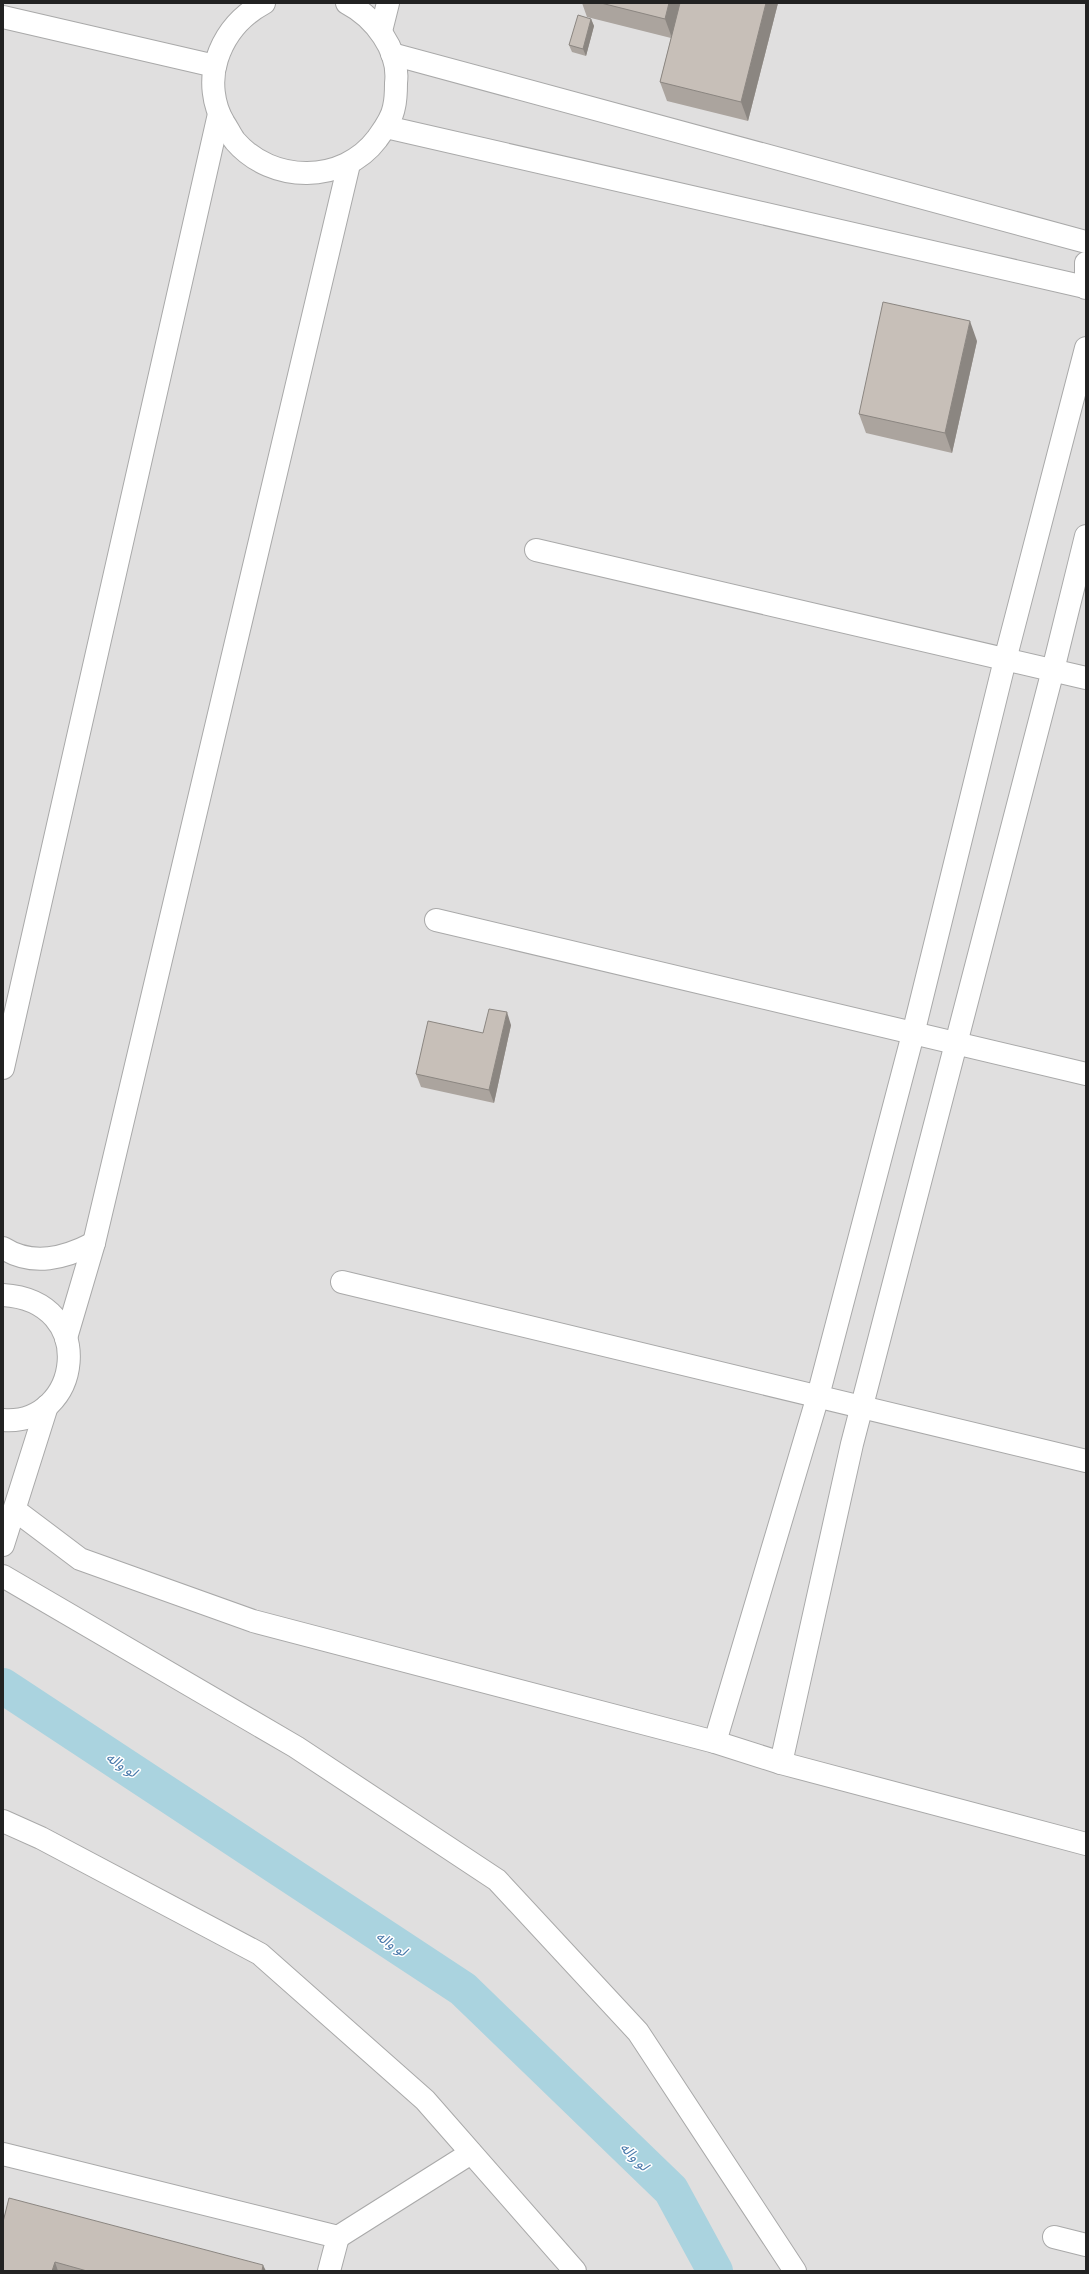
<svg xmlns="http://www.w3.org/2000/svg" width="1089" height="2274" font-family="'Exo 2','Noto Sans Arabic',sans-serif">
<rect width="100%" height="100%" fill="#f2efe9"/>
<!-- residential -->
<rect fill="#e0dfdf" x="3" y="3" width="1083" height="2268"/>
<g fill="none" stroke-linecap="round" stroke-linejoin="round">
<!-- canal -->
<polyline stroke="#aad3df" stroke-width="36" points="3,1686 463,1989 671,2190 715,2271"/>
<defs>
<g id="minor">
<path d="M264,3C240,16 225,34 217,59C210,80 213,105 224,123C228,129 231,136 235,141C272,184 343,184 377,139C384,129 392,119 394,107C396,99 396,91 396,83C400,50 374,17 347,3"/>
<polyline points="3,17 215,66"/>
<polyline points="381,31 388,3"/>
<polyline points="392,54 1086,242"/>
<polyline points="386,127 1085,287"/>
<polyline points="1086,263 1086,288"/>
<polyline points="536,550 1086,678"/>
<polyline points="436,920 1086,1074"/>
<polyline points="3,1068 219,114"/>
<path d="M3,1248C33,1267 65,1258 94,1243"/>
<polyline points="342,1282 1086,1461"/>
<path d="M3,1295C100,1301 81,1426 3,1420"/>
<polyline points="66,1338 94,1243 349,164"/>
<polyline points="15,1510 80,1559 253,1621 715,1742 781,1763 1086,1844"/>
<polyline points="3,1545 47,1406"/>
<polyline points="3,1576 296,1747 497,1880 638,2032 795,2271"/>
<polyline points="715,1742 818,1396 913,1034 1005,660 1086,348"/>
<polyline points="781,1763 852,1444 1053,670 1086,536"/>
<polyline points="3,1821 41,1838 260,1954 425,2100 575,2271"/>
<polyline points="3,2154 338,2237 329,2271"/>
<polyline points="338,2237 471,2153"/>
<polyline points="1054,2237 1086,2245"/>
</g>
</defs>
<!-- minor casing -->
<use href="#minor" stroke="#a9a9a9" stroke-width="24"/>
<!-- minor -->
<use href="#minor" stroke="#fff" stroke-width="22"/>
</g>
<!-- wall -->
<g fill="#aba49e">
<polygon points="582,3 778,3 748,121 667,101 660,82 671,38 587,17"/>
<polygon points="591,19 594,26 586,56 572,52 569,45"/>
<polygon points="977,341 952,453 866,433 859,414"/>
<polygon points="511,1025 494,1103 421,1087 416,1074 483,1033"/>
<polygon points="3,2222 266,2271 3,2271"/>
</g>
<!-- shaded-wall -->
<g fill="#8b8681">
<polygon points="669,3 680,3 672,38 665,19"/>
<polygon points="766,3 778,3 748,121 741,102"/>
<polygon points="591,19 594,26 586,56 583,49"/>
<polygon points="970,321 977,341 952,453 945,433"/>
<polygon points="507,1012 511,1025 494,1103 489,1090"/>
<polygon points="55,2262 58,2271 52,2271"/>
<polygon points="263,2265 266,2271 262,2271"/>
</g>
<!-- building -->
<g fill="#c7bfb8" stroke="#8b8681">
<polygon points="601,3 669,3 665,19"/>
<polygon points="680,3 766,3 741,102 660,82"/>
<polygon points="578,15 591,19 583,49 569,45"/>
<polygon points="883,302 970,321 945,433 859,414"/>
<polygon points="489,1009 507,1012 489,1090 416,1074 428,1021 483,1033"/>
<polygon points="9,2198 263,2265 262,2271 87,2271 55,2262 52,2271 3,2271 3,2222"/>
</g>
<g text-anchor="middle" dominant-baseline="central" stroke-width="3" stroke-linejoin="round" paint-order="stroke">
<!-- water labels -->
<g font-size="14" font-style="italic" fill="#4a7aab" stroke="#fff">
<text transform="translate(122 1764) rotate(33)">لو واله</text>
<text transform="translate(392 1943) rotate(33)">لو واله</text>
<text transform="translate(635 2156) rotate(44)">لو واله</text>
</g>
</g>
<!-- border -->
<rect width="1089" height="2274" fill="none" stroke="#222222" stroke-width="8"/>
</svg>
